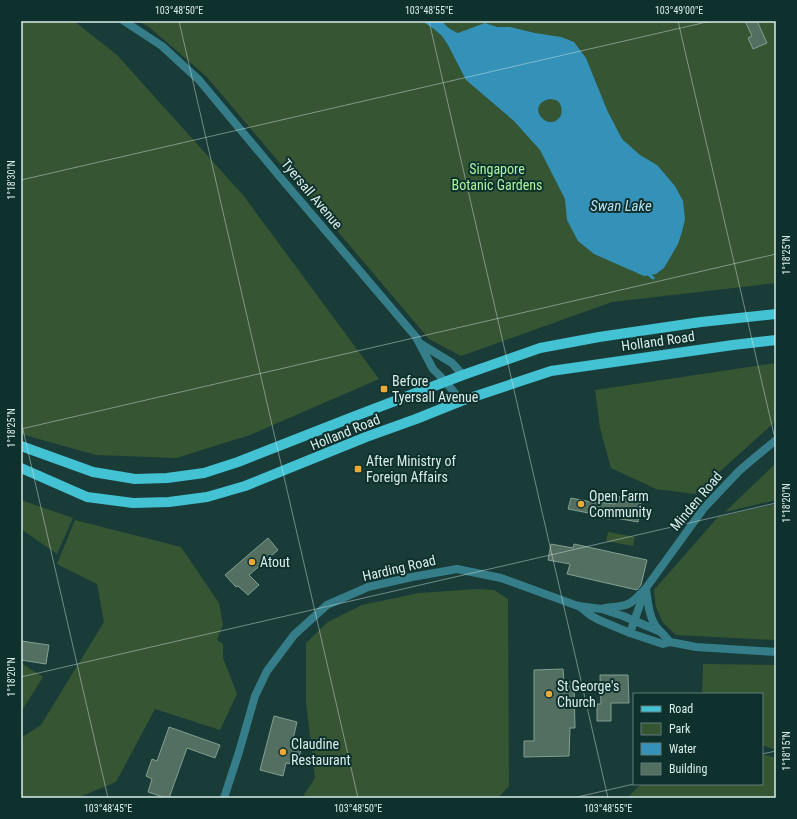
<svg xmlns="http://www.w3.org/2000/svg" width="797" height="819" font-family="'Roboto Condensed',sans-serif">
<rect width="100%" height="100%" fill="#1a3c38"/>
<!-- green -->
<g fill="#365533">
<polygon points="21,21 74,21 117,55 243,195 379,379 250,435 176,458 96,455 21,434"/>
<polygon points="138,21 776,21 776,283 612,302 461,356 429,339 206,76 149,27"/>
<polygon points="776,363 776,421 695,494 656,489 611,468 600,428 595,390"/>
<polygon points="776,463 776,500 725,512"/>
<polygon points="21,500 73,518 57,554 21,529"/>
<polygon points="776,504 776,640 676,635 663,623 656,607 654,590 718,517"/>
<polygon points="75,520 181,547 219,603 223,625 217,640 223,644 223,658 237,694 220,730 155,709 116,782 77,798 21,798 21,738 41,725 104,622 97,584 57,564"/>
<polygon points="608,532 635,537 633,546 606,541"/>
<polygon points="478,589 494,590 508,599 509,786 498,798 302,798 315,778 306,702 306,643 328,622 362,605 419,593"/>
<polygon points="21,663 43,677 21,712"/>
<polygon points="703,664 776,665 776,750 762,745 762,694 702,694"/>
<polygon points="762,754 776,758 776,798 627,798 641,784 762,784"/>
</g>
<!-- water -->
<path fill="#3491b8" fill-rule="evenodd" d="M422,21H443C446,28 452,30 458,33L485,23L497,27H510L535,33L561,37L574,42L586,58L607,110L622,139L640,155L657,165L675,186L683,201L685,219L682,232L678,244L664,268L656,274L644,276L594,254L578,241L567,220L565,199L540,150L514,121L466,80L448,45L442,36L434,29ZM550,99C551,99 555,100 556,100C562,103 563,112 560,117C547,134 524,104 550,99Z"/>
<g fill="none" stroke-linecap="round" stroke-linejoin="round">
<!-- stream -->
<polyline stroke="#3491b8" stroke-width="3" points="647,273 653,278"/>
</g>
<!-- building -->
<g fill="#526f61" stroke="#81a091">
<polygon points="745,21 757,21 767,43 753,49 748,38 752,36"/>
<polygon points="616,496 641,501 638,522 610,517 610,519 598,517 599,515 568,509 571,498 597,503 597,502 615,504"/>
<polygon points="268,538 278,550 249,575 259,585 248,595 238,586 236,587 225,575"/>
<polygon points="551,544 573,548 574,544 647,560 641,585 637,590 567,574 570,564 548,560"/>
<polygon points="21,641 49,645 46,664 21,660"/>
<polygon points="563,669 564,682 574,682 575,728 570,728 569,756 524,757 524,741 534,741 534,670"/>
<polygon points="600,675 628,675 629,703 611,703 611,721 597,721 597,704 601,704"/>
<polygon points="274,716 297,722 293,739 303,742 297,765 286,763 283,776 260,770"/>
<polygon points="169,727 220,745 215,758 187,748 169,798 166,798 148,792 152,779 146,776 152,759 157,761"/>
</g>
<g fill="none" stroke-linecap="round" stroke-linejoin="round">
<!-- minor -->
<g stroke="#357e89" stroke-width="8">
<polyline points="124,21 162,46 199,80 280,177 416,337 433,369 446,382 461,401"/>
<polyline points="421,344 452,363 463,375"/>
<path d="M646,589C648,603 649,620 659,630"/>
<polyline points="579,606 590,615 599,620 630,633 663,644 670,642"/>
<path d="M605,608C612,607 621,607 628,604C635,601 641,593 646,588L704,508L739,471L753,459L776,440"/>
<polyline points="630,633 644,593"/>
<polyline points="224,798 239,752 255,696 267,671 294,635 327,605 368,587 412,577 457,569 501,578 578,606 602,609 623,616 661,632 670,642 696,647 776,652"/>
</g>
<!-- primary -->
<g stroke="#43c2d3" stroke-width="10">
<polyline points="21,446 93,472 135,479 167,478 204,473 238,462 358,415 463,375 540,348 599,337 701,322 776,314"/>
<polyline points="21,468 87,497 133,503 169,502 207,497 245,486 366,437 416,419 461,401 551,371 733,345 776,340"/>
</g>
</g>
<!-- ticks -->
<path fill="none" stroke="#d9ece9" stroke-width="1" stroke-opacity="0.45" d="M179,21L358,798M429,21L608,798M678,21L776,443M21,180L711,21M21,421L108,798M21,429L776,254M21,677L776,503M762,754L776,751M573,798L634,784"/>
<!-- markers -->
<g fill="#eba93a" stroke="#0f312e" stroke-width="1.5">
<rect x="380" y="385" width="8" height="8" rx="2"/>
<rect x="354" y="465" width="8" height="8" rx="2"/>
<circle cx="581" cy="504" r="4"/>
<circle cx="252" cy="562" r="4"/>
<circle cx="549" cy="694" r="4"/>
<circle cx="283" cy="752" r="4"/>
</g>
<g text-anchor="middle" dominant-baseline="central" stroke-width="4" stroke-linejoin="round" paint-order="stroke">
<!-- park labels -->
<g font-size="14" fill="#aaf4a1" stroke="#0f312e">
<text x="497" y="169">Singapore<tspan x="497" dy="16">Botanic Gardens</tspan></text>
</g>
<!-- street labels -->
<g font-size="14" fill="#d9ece9" stroke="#0f312e">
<text transform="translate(312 194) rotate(50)">Tyersall Avenue</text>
<text transform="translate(658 341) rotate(-8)">Holland Road</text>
<text transform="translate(345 432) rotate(-22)">Holland Road</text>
<text transform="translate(696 501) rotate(-50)">Minden Road</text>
<text transform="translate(399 568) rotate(-13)">Harding Road</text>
</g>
<!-- poi labels -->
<g font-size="14" fill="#d9ece9" stroke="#0f312e" text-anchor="start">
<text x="392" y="381">Before<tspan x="392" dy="16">Tyersall Avenue</tspan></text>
<text x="366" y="461">After Ministry of<tspan x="366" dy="16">Foreign Affairs</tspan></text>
<text x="589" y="496">Open Farm<tspan x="589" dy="16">Community</tspan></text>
<text x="260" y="562">Atout</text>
<text x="557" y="686">St George's<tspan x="557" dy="16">Church</tspan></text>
<text x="291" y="744">Claudine<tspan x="291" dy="16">Restaurant</tspan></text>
</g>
<!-- water labels -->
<g font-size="15" font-style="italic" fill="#b4dff4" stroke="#0f312e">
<text x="621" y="206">Swan Lake</text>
</g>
</g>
<!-- border -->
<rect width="797" height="819" fill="none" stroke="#0f312e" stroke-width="44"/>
<!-- legend -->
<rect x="633" y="693" width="130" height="92" fill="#0f312e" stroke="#607c79"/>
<rect x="641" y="706" width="20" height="6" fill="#43c2d3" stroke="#607c79"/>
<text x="669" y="713" font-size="12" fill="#d9ece9">Road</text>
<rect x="641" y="723" width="20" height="12" fill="#365533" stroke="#607c79"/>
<text x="669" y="733" font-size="12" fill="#d9ece9">Park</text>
<rect x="641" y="743" width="20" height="12" fill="#3491b8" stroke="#607c79"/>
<text x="669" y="753" font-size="12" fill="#d9ece9">Water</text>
<rect x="641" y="763" width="20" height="12" fill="#526f61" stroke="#607c79"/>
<text x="669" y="773" font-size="12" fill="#d9ece9">Building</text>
<rect x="22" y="22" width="753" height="775" fill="none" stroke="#d9ece9" stroke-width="1.5"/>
<g font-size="10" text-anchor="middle" fill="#d9ece9">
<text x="179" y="14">103°48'50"E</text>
<text x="429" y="14">103°48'55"E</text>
<text x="679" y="14">103°49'00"E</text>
<text transform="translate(11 180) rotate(-90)" y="4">1°18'30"N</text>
<text transform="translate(786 255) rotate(-90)" y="4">1°18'25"N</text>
<text transform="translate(11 428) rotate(-90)" y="4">1°18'25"N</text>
<text transform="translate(786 503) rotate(-90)" y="4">1°18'20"N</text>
<text transform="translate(11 677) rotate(-90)" y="4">1°18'20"N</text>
<text transform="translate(786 751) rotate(-90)" y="4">1°18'15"N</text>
<text x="108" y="812">103°48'45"E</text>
<text x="358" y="812">103°48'50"E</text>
<text x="608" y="812">103°48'55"E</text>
</g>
</svg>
